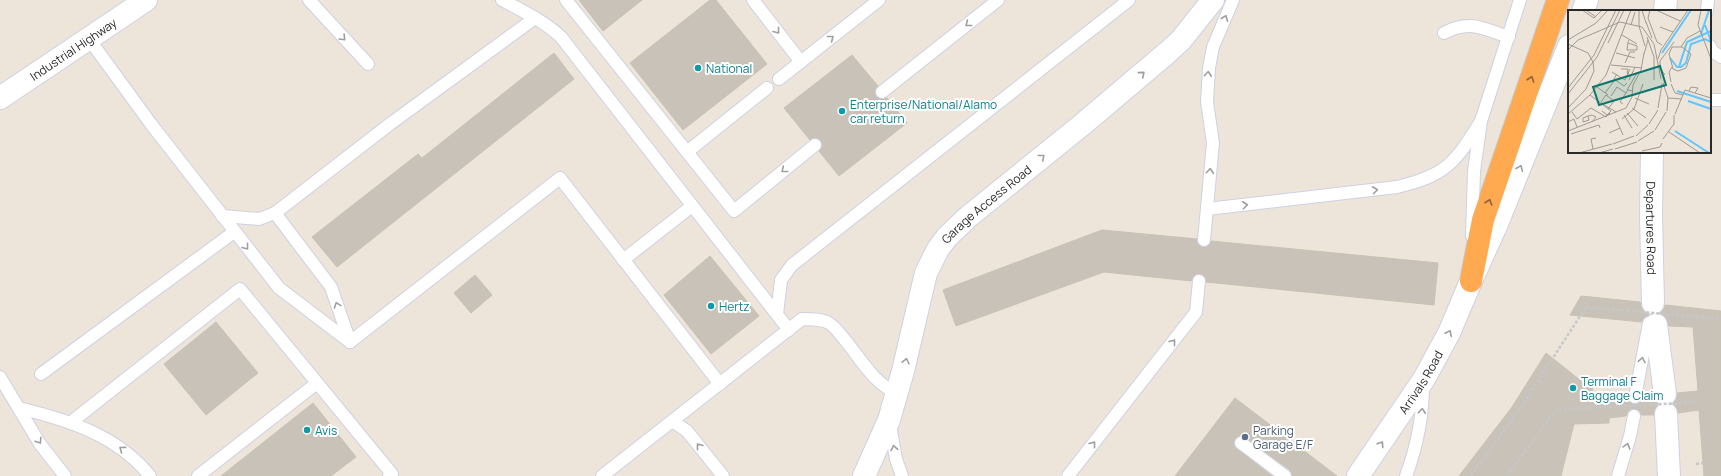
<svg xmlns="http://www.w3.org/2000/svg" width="1721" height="476" font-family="Manrope,sans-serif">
<rect width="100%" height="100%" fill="#ede5d9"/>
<!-- building -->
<g fill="#c8c2b9" stroke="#c8c2b3">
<polygon points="579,0 642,0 603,31"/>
<polygon points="710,0 716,0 767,64 683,130 630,63"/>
<polygon points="554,53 574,79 337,267 312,237 418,154 422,158"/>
<polygon points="852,55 878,86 875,93 876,97 883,99 887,98 907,123 839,176 819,151 822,147 821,140 814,138 810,140 784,108"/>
<polygon points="1102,230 1197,239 1197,243 1203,247 1207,247 1211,241 1438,263 1434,305 1206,282 1206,278 1200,274 1196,274 1191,281 1104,272 956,326 943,290"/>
<polygon points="710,256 759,316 711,354 664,295"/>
<polygon points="475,275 492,295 471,313 454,293"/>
<polygon points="1581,296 1640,302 1643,310 1649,315 1644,318 1642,322 1570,315"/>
<polygon points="1665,305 1721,311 1721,476 1704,476 1699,410 1678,413 1677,408 1673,404 1676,399 1677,393 1698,391 1693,327 1669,326 1666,318 1660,313 1664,309"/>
<polygon points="216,322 258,373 206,415 164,364"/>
<polygon points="1546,353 1585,384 1592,383 1593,394 1608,394 1609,400 1628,398 1630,402 1634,404 1640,402 1643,397 1653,396 1655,401 1658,404 1655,409 1654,415 1641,415 1639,410 1632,409 1628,411 1626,416 1609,418 1609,423 1574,424 1561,476 1459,476 1512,407"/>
<polygon points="1235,398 1337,476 1292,476 1290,470 1242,436 1235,439 1234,446 1272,476 1175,476"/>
<polygon points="313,403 356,457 331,476 221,476"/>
</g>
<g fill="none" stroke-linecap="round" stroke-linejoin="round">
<defs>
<g id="lane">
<polyline points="309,0 368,64"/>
<path d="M502,0C523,11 544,21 561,37L789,330"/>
<polyline points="566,0 734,211 815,145"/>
<polyline points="753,0 801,62"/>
<polyline points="1707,11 1708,0"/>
<path d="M1444,33C1470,19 1483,29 1509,37"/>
<polyline points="89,39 151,124 279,288 350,342"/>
<polyline points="1710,46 1712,51 1721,57"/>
<polyline points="779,79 879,0"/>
<polyline points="882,92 998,0"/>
<polyline points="1710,100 1721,100"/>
<polyline points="687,152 767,88"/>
<path d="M1207,209L1397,187C1447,175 1455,163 1481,121"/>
<polyline points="275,213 331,287 350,342"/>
<polyline points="222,216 259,219 275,213 390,124 535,18"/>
<polyline points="1472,236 1474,171 1481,121 1520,0"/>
<polyline points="1204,240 1213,143 1207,102 1209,68 1213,47 1233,0"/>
<polyline points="623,260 692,206"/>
<polyline points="777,314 781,280 792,265 1129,0"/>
<polyline points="350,342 560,178 720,384"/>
<polyline points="41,374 234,232"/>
<polyline points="0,377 40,444 65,476"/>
<polyline points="1635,397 1649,323"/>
<path d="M19,408C68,420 117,435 150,476"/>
<polyline points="672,421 687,431 723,476"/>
<polyline points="70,423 240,289 392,474 389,476"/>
<polyline points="890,425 896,459 902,476"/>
<polyline points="1241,443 1285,476"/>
<polyline points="198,476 317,383"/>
<path d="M602,476L802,319C811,319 820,319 827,322C835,326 840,334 845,340C860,358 874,384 897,393"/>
<polyline points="1068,476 1196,312 1199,281"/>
<path d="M1406,476C1417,446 1423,417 1423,385"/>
<polyline points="1618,476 1630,436 1634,416"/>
</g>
<g id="secondary">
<polyline points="1583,11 1587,0"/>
<polyline points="1665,11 1666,0"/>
<path id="s1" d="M0,98L146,0"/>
<path id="s2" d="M1652,152L1651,214L1653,303"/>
<polyline points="1656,325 1665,394"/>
<polyline points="1666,414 1669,476"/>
<path id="s3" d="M864,476L889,420L903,371L926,273L938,249L947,237L968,217L1083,124L1168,52L1181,40L1213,0"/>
<path id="s4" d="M1358,476L1424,379L1449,333L1471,281L1496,226L1569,46"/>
</g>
<polyline id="highway" points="1471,281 1483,220 1558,0"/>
</defs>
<!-- lane casing -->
<use href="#lane" stroke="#ced1e3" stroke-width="14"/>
<!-- secondary casing -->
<use href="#secondary" stroke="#ced1e3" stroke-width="24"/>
<!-- highway casing -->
<use href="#highway" stroke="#c7c7c7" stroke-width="24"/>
<!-- path -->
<polyline stroke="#c7c7c7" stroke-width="2.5" stroke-dasharray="3 2" stroke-linecap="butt" points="1696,464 1703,463"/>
<!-- lane -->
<use href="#lane" stroke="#fff" stroke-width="12"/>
<!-- secondary -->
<use href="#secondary" stroke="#fff" stroke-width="22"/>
<!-- highway -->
<use href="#highway" stroke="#ffa951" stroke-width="22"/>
<!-- path-bridge -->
<g stroke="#c7c7c7" stroke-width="2.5" stroke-dasharray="3 2" stroke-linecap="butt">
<polyline points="1471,476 1523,404 1586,307 1721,319"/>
<polyline points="1507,476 1556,410 1698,402"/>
</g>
</g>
<!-- one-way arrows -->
<defs><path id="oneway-chevron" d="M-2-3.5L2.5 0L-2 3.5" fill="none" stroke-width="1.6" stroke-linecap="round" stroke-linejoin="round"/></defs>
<g stroke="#9f9f9f">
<use href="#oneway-chevron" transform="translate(1225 18) rotate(-67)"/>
<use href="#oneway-chevron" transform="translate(968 24) rotate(142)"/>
<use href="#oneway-chevron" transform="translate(777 31) rotate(52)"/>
<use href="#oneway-chevron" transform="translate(343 38) rotate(46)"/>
<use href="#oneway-chevron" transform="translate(831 38) rotate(-38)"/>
<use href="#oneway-chevron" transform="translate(1142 74) rotate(-40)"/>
<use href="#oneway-chevron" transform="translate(1208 74) rotate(-85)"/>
<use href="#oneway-chevron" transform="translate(1042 157) rotate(-39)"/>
<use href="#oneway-chevron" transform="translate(1520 168) rotate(-68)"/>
<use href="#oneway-chevron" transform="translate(784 170) rotate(141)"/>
<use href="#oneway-chevron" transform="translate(1210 171) rotate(-85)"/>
<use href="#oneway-chevron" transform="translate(1375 190) rotate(-7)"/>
<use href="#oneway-chevron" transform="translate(1245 205) rotate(-7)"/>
<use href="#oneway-chevron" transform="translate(246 247) rotate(52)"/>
<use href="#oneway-chevron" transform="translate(337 305) rotate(-110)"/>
<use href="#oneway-chevron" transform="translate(1449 333) rotate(-64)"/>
<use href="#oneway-chevron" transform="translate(1173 342) rotate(-52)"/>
<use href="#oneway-chevron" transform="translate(1642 360) rotate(-79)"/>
<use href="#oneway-chevron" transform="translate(906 361) rotate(-77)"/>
<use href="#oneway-chevron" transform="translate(1422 411) rotate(-85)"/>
<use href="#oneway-chevron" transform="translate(39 441) rotate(57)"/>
<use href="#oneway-chevron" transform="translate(1093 444) rotate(-52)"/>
<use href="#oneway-chevron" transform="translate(1381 444) rotate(-56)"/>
<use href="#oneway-chevron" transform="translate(699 446) rotate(-128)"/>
<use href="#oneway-chevron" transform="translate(1627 446) rotate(-73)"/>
<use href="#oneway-chevron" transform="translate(894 448) rotate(-101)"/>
<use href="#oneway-chevron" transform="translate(122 449) rotate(-144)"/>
</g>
<g stroke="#89633b">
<use href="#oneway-chevron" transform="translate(1531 79) rotate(-71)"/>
<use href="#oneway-chevron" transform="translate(1489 202) rotate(-71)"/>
</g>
<!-- markers -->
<g fill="#0f9aa8" stroke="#fff" stroke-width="1.5">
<circle cx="698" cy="68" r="4"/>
<circle cx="842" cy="111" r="4"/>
<circle cx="711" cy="306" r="4"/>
<circle cx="1573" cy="388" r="4"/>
<circle cx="307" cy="430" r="4"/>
</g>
<circle fill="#5c6f8a" stroke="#fff" stroke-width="1.5" cx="1245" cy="437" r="4"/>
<g text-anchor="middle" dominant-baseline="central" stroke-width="4" stroke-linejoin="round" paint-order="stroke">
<!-- street labels -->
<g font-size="12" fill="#292929" stroke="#fff">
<text stroke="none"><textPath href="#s1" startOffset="88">Industrial Highway</textPath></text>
<text stroke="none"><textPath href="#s3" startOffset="306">Garage Access Road</textPath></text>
<text stroke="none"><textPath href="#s2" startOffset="76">Departures Road</textPath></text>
<text stroke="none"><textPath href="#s4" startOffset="113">Arrivals Road</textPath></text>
</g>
<!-- culture labels -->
<g font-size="12" fill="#0d838f" stroke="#fff" text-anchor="start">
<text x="706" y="68">National</text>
<text x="850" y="104">Enterprise/National/Alamo<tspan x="850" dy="14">car return</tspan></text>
<text x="719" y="306">Hertz</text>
<text x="1581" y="381">Terminal F<tspan x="1581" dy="14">Baggage Claim</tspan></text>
<text x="315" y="430">Avis</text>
</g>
<!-- service labels -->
<g font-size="12" fill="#4e5e75" stroke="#fff" text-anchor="start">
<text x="1253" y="430">Parking<tspan x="1253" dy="14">Garage E/F</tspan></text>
</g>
</g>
<!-- overview -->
<g transform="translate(1568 10)">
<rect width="143" height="143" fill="#ede5d9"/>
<path fill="none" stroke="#61c6f9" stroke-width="2" d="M137,15L143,31M133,24L141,0M94,43L123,0M102,48L109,57H113L118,53L123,34L137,29L143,32M111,57L119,32L143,21M109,81L143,92M120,91L143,99M107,121L141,143"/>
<path fill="none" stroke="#9f9a93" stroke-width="1" d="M14,0L26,8L34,0M18,0L28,7M74,0L78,13M82,0L80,8L89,32L94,35M88,0L112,11M133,0L130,15L143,49M78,12L84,28M63,15L67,2M71,16L77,36M71,16V0M92,17L105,22M54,25L69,34M79,27L86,47V70M0,30L28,13L40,0M40,33L56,0M60,33L69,36V40H59L60,32L61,30M0,34L20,43L25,52L26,61L18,79L0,98M86,34L93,69M104,37H114L123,44L118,58L110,61L105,59L101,44ZM113,37L119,28L132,21M0,40L10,30L52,12L74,17L86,34M48,43L67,48M76,44L80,30M90,49L93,40L120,0M57,53L62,42H67M43,55L74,58M53,59H60L59,63L61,64M44,62L57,70M49,64L46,69L56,76L59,73M97,65L92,58V51L106,32M57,70L62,59M61,70L67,57M103,72L101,62L104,57M95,73L100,88L99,101M103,74L107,83L115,85M29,77L40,85M0,78L26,45L48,0M59,80L69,63M121,81L123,77L130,78L127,83M37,83L46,71M0,84L29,47L52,0M22,85L43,101L39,105L34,101M43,86L49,77L58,83M67,88L81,94M100,88L114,89M33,92L38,85L46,91L40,99M33,93L48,102M55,94L52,92L60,80L65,81M64,98L78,108M90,98L94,74M4,102L9,109L23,98L38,107L42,103M59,103L70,116M0,104L22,85L38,65L63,0M107,104L117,80L143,88M56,105L64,118M20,106L21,110L15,112V108L20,106L24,105L28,107L24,112M48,109L55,125M54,109L66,99L75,74M0,112L6,109L9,117M81,114L90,100M87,120L98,102M0,121L58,98L64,87L65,75L73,60L76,43M101,122L132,143M41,123L52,118M3,124L31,115L32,118M68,126L80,115M95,129L106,114V105M70,131L86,121M45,134L66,126M25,139L23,129L28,128M47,139L69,132M74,141L92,137L94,133M11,143L44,134M31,143L45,139"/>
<path fill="#0f766e" fill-opacity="0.15" stroke="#0f766e" stroke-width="2" d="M92,56L98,75L31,95L25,77Z"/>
<rect width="143" height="143" fill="none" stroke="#292929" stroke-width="2"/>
</g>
</svg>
